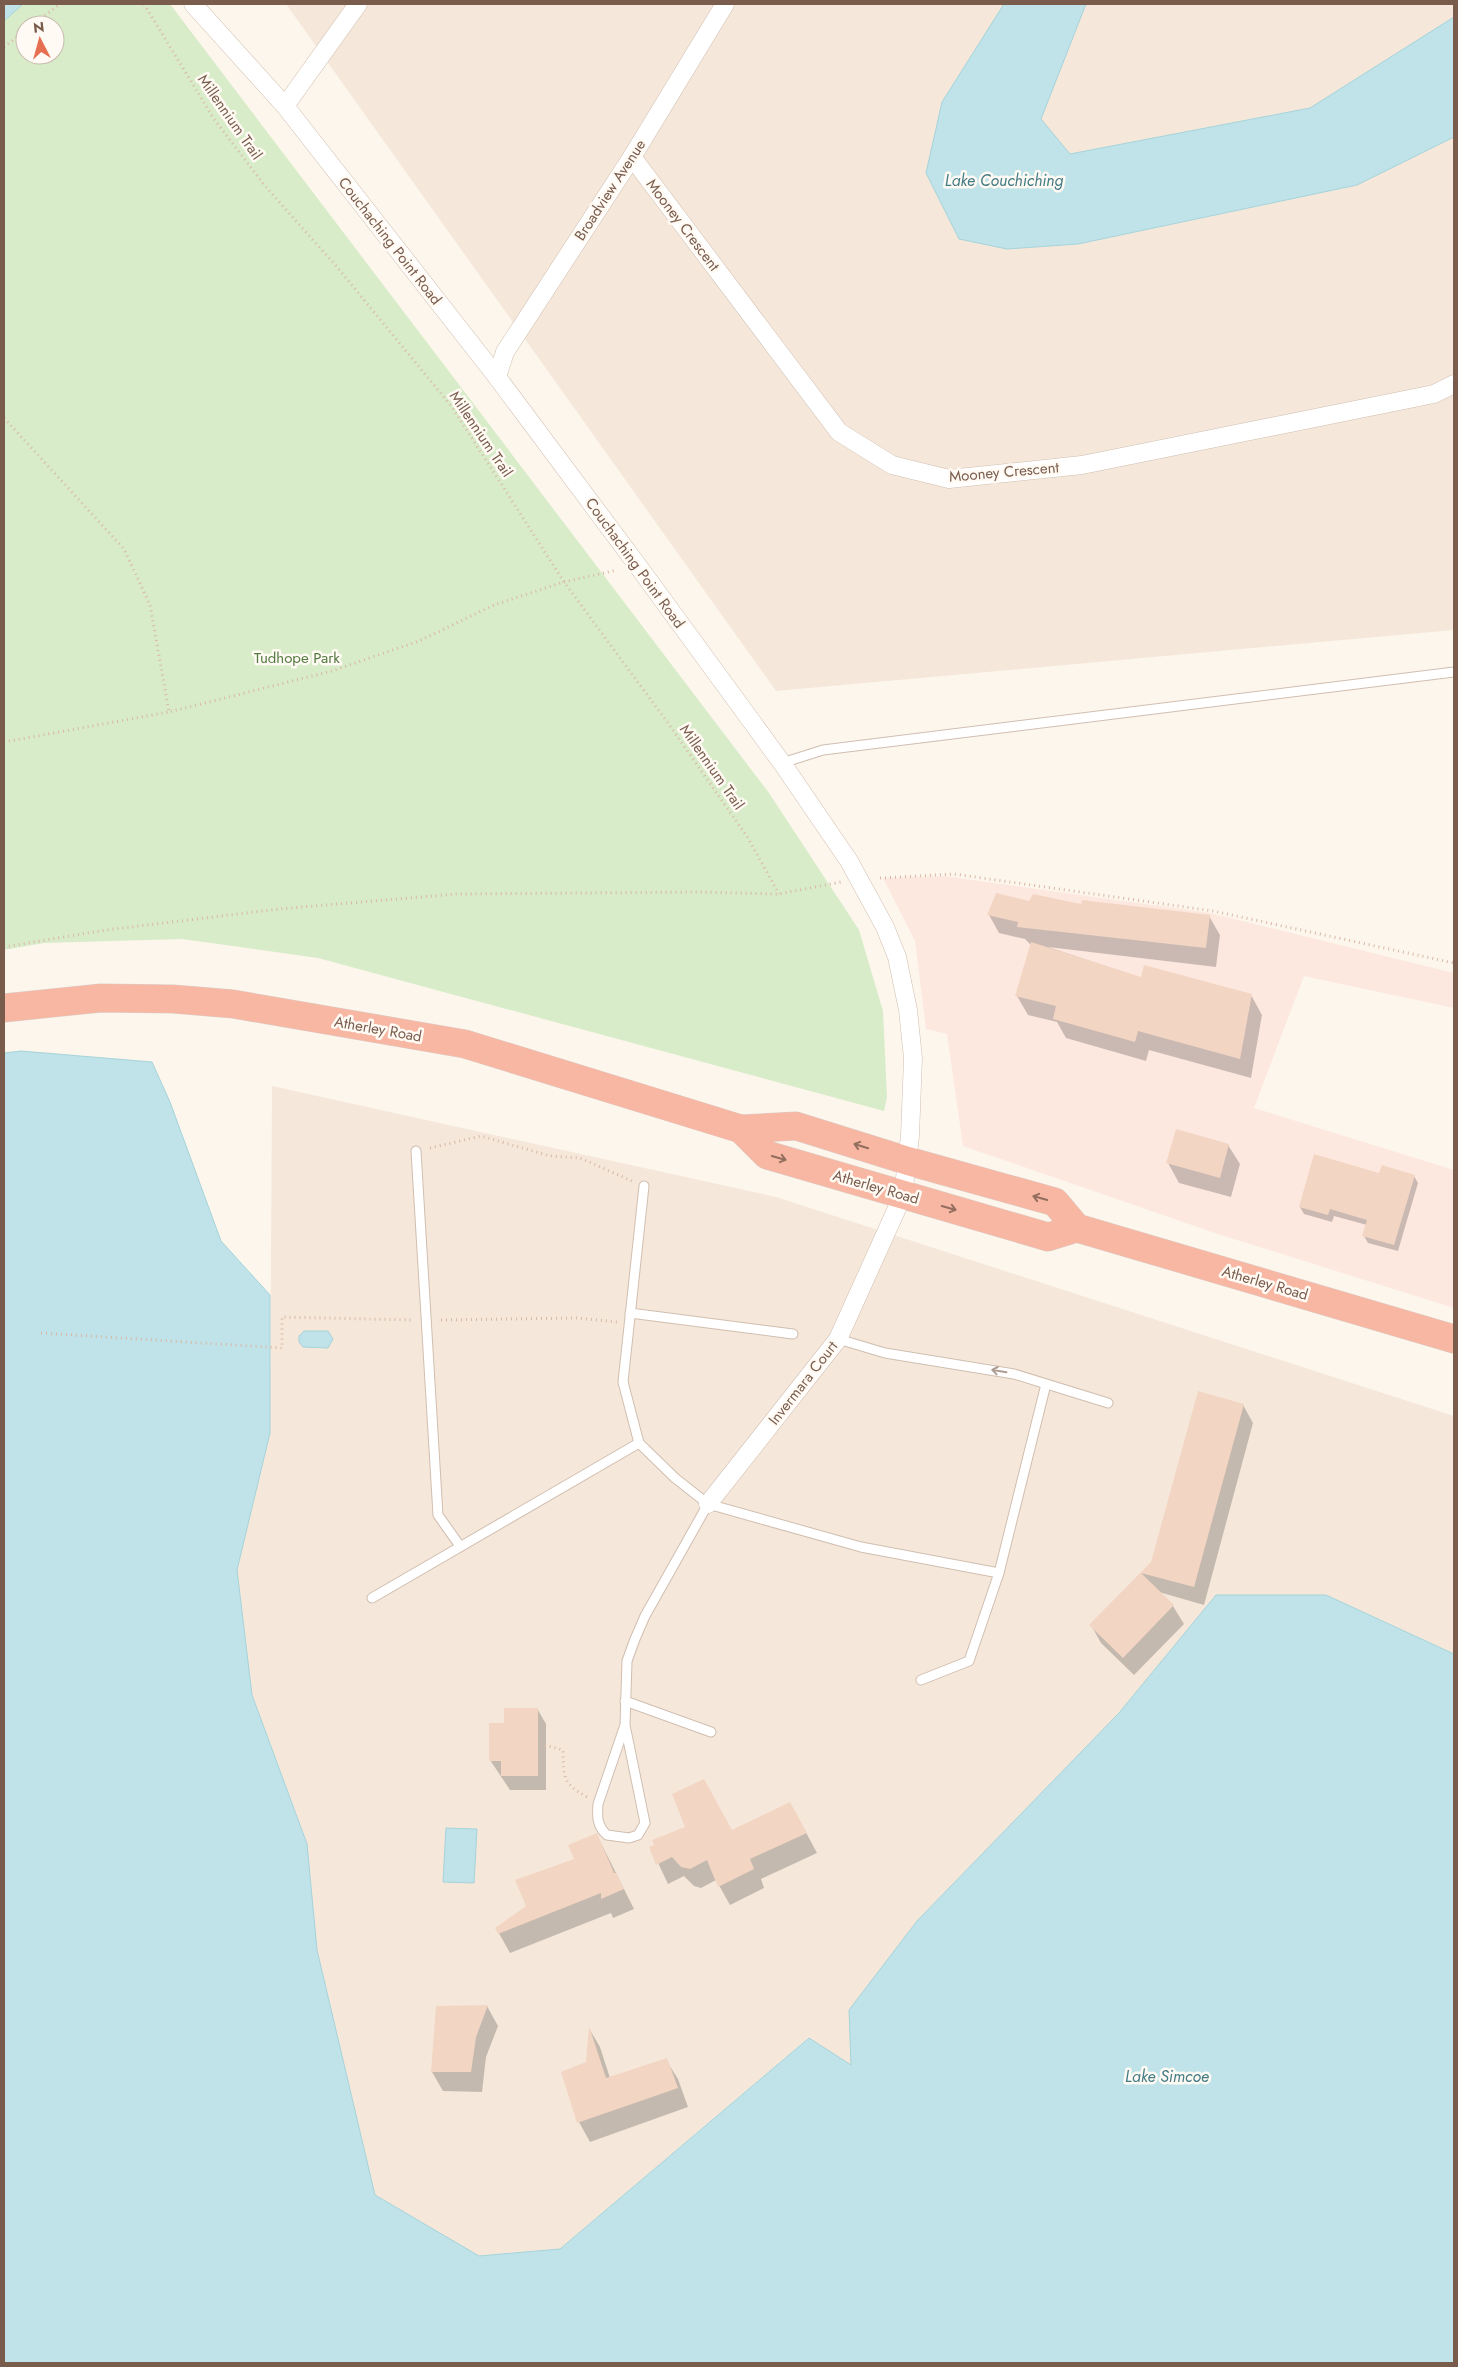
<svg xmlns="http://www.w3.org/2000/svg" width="1458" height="2367" font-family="Jost,sans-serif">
<rect width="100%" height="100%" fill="#fdf6ec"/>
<!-- residential -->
<g fill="#f5e8da">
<polygon points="286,4 1004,4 942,102 1007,249 1078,244 1357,185 1454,137 1454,630 776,691"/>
<polygon points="1086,4 1454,4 1454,17 1310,108 1070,154 1041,119"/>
<polygon points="272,1086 776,1197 1454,1416 1453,1653 1326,1595 1216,1595 1119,1713 917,1921 850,2010 851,2065 808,2038 560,2249 479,2256 375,2195 317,1950 307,1844 252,1695 237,1570 270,1433"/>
</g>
<!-- commercial -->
<polygon fill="#fde8e0" points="944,876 1210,913 1454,973 1454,1008 1304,976 1254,1108 1454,1170 1454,1308 1215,1233 963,1146 947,1034 926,1029 915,941 883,878"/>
<!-- green -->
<path fill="#d8ecc9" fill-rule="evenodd" d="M23,4H170L769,793L859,930L883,1011L887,1097L884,1111L318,958L182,939L44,943L4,950V21ZM25,25H55V55H25Z"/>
<!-- water -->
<g fill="#bfe3e8" stroke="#a5d3da">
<polygon points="4,4 23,4 4,21"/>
<polygon points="1004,4 1086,4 1041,119 1070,154 1310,108 1454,17 1454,137 1357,185 1078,244 1007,249 959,239 926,173 942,102"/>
<polygon points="21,1051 152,1062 170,1102 221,1241 270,1295 270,1433 237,1570 252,1695 307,1844 317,1950 375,2195 479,2256 560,2249 809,2038 851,2065 849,2010 917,1921 1119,1713 1216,1595 1326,1595 1454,1654 1454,2363 4,2363 4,1053"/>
<polygon points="304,1331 328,1331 333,1339 328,1348 303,1347 299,1342 299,1336"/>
<polygon points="446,1828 477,1829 474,1883 443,1882"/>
</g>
<!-- shadow -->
<g fill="#0003">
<polygon points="1030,902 1209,916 1220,935 1216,967 1048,947 1142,978 1251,995 1262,1015 1251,1078 1149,1050 1146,1061 1066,1038 1057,1022 1028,1015 1017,996 1031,945 1025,939 999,933 989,915"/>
<polygon points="1228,1145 1240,1164 1231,1197 1179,1183 1168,1163"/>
<polygon points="1380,1175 1414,1176 1418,1183 1398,1251 1368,1243 1364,1236 1367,1225 1334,1216 1332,1222 1304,1214 1300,1207"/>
<polygon points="1243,1405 1253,1423 1204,1605 1159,1592 1173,1606 1184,1624 1134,1675 1101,1643 1091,1625 1153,1562"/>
<polygon points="538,1710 546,1724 546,1790 510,1790 490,1760 505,1725"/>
<polygon points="801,1823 817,1853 761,1879 764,1888 730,1905 716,1880 701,1888 694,1886 684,1876 668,1884 651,1848 732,1832"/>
<polygon points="597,1835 634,1909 613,1918 611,1913 510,1953 496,1928 528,1907"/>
<polygon points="487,2006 498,2026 486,2057 482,2092 443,2091 432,2072"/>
<polygon points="590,2030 600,2047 610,2078 666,2060 678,2079 688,2107 590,2142 579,2122 562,2072 587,2063"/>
</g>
<!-- building -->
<g fill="#f3d5c3">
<polygon points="996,893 1029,901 1033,894 1081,904 1082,900 1210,915 1206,948 1017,927 1018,922 987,915"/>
<polygon points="1031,942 1141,977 1144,965 1252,994 1240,1059 1138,1031 1135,1042 1053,1019 1056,1006 1015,996"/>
<polygon points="1176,1129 1229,1144 1220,1178 1166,1163"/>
<polygon points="1314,1154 1379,1173 1382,1165 1415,1175 1394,1245 1362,1236 1367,1220 1330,1209 1328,1215 1299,1207"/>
<polygon points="1198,1391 1244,1404 1194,1587 1141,1573 1174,1605 1123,1658 1089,1625 1151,1562"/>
<polygon points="504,1708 538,1708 538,1776 501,1776 501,1761 489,1761 489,1723 504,1723"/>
<polygon points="704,1779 732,1830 790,1802 807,1833 750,1859 754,1869 718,1887 707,1860 690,1869 681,1867 672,1857 656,1865 649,1847 654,1845 652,1840 685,1827 672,1794"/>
<polygon points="597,1833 614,1873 616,1873 624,1889 601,1899 601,1893 498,1934 495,1928 526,1906 515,1880 574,1859 568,1845"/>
<polygon points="488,2005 476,2037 471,2072 431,2072 436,2006"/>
<polygon points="589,2026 606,2078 667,2058 678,2088 577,2123 561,2072 586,2062"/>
</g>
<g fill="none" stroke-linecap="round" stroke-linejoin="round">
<defs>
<g id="lane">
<polyline points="782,763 823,750 1454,672"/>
<polyline points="416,1151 438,1515 460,1546"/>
<polyline points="644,1186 623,1382 639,1443 675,1478 708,1504 861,1547 999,1573"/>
<polyline points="630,1313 793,1334"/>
<polyline points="838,1339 885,1353 1014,1374 1108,1403"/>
<polyline points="372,1598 639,1443"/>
<polyline points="921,1680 969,1661 999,1573 1046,1384"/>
<polyline points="625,1701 711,1732"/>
<path d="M625,1725L645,1823L638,1835L629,1838L607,1835C597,1826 597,1817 598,1804L625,1725L627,1661L635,1639L645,1616L708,1504"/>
</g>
<g id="street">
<polyline points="193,4 285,106 497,377 638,566 782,763 849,861 885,927 897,957 908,1010 913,1058 910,1136 903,1195 838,1339 708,1504"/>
<polyline points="285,106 358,4"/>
<polyline points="632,157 839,432 892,465 949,479 1082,465 1434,394 1454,384"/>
<polyline points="497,377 505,352 632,157 725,4"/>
</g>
<g id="highway">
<polyline points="4,1008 101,998 173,999 233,1004 465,1044 741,1129 796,1126 908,1161 1055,1202 1077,1228 1454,1339"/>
<polyline points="741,1129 767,1155 1048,1237 1077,1228"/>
</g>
</defs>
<!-- lane casing -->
<use href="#lane" stroke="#d1beb0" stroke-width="11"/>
<!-- street casing -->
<use href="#street" stroke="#d1beb0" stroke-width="19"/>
<!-- highway casing -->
<use href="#highway" stroke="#dad1cd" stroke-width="29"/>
<!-- path -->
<g stroke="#d9b8a5" stroke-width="3" stroke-dasharray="1 4" stroke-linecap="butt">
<polyline points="144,4 214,119 265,186 337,267 452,407 564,582 668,723 748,838 779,894"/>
<polyline points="33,25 60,4"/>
<polyline points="4,47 25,31"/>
<polyline points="4,418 124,549 150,605 169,712 332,671 419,641 494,605 564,582 617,570"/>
<polyline points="4,742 169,712"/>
<polyline points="880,878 954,874 1213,911 1454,963"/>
<polyline points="4,947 106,930 279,909 456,894 699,892 779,894 841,882"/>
<polyline points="430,1148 481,1136 550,1156 580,1158 632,1181"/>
<polyline points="441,1320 578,1318 617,1322"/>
<polyline points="41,1333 282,1348 282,1317 412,1320"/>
<path d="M540,1744L563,1750C564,1778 562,1783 587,1797"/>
</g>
<!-- lane -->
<use href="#lane" stroke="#fff" stroke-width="9"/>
<!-- street -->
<use href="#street" stroke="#fff" stroke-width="18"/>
<!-- highway -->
<use href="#highway" stroke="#f7b7a3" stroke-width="28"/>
</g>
<!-- one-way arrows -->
<defs><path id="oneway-shaft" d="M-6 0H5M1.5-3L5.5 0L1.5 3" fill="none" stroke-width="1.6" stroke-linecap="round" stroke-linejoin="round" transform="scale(1.25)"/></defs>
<g stroke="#936e5e">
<use href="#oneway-shaft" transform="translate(861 1146) rotate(-163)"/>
<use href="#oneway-shaft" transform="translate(779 1158) rotate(16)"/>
<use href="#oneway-shaft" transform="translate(1040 1198) rotate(-164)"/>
<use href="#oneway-shaft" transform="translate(949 1208) rotate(16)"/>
</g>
<use stroke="#af9d94" href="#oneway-shaft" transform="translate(999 1371) rotate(-171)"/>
<g text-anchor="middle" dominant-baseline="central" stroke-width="5" stroke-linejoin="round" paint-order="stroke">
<!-- street labels -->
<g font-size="15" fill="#7a5c4d" stroke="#fffaf3">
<text transform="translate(230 117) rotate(55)">Millennium Trail</text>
<text transform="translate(610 190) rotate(-57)">Broadview Avenue</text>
<text transform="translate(683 225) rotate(53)">Mooney Crescent</text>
<text transform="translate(390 241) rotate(52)">Couchaching Point Road</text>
<text transform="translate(481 434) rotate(56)">Millennium Trail</text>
<text transform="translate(1004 472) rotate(-5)">Mooney Crescent</text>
<text transform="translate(635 563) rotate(54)">Couchaching Point Road</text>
<text transform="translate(712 767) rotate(55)">Millennium Trail</text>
<text transform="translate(378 1029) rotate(10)">Atherley Road</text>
<text transform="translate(876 1187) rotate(16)">Atherley Road</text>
<text transform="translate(1265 1283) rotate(16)">Atherley Road</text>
<text transform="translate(803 1383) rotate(-52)">Invermara Court</text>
</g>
<!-- park labels -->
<g font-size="15" fill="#537a41" stroke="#fffaf3">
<text x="297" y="658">Tudhope Park</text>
</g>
<!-- water labels -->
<g font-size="16" font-style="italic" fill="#437c86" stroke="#fffaf3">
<text x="1004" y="180">Lake Couchiching</text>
<text x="1167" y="2076">Lake Simcoe</text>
</g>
</g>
<!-- border -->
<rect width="1458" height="2367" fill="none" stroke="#7a5c4d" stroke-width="10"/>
<!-- north arrow -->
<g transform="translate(40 40) rotate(354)"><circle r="24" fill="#fffaf3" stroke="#cabbb1"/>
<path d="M0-4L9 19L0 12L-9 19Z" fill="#e76f51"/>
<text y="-8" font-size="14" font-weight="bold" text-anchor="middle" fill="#7a5c4d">N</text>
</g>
</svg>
